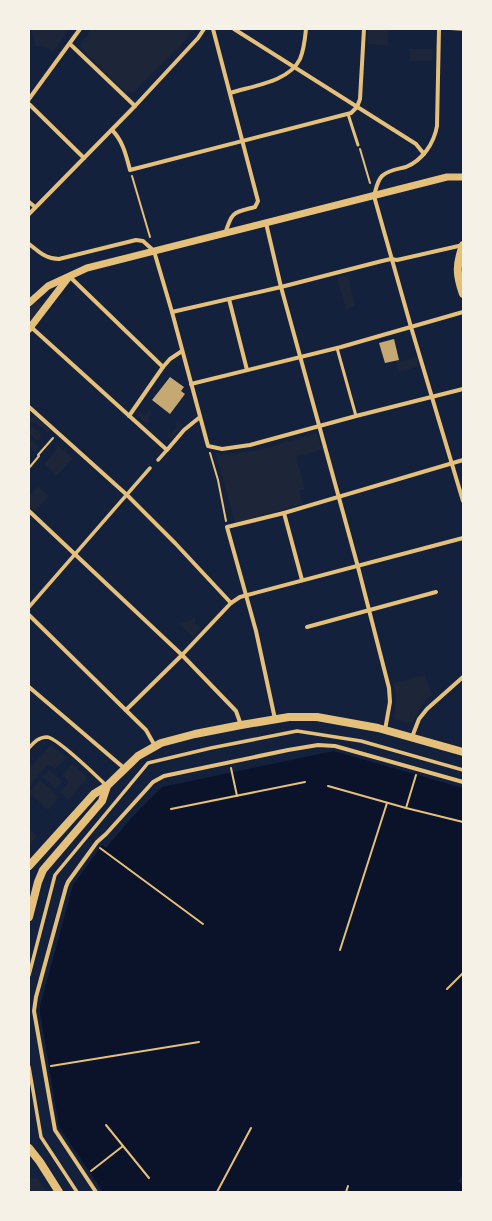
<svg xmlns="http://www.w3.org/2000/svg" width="492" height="1221" font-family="Lato,sans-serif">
<rect width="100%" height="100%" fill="#14213d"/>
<!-- green -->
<g fill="#1d2539">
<polygon points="31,29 69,29 54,51 41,46 36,46"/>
<polygon points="92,29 193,29 182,44 134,92 129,93 124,91 81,48 81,43"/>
<polygon points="368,29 388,29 388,45 367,44"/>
<rect x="410" y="49" width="23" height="12"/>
<polygon points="348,275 355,306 346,309 337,278"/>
<polygon points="35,302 39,302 42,308 29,324 29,308"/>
<polygon points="417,357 419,366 399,372 396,362"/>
<polygon points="149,410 152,413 149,417 147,424 137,416 140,412 145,416"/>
<polygon points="34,416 50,430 48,433 35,422 33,423 32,422 29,425 29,422"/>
<polygon points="178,420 183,425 171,439 168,437 178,426 175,423"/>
<polygon points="32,427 42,435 37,440 29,433 29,431"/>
<path d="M317,433L322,449L296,457L305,489L299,491L303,504L235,523L216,454C250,456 285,442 317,433Z"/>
<polygon points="29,439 39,447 35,452 29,447"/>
<polygon points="59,446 73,458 57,476 44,464"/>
<polygon points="38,486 49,496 35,511 29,506 29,496"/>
<polygon points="195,618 195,623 201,629 193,637 179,624"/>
<polygon points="425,675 432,695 421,705 412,724 394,719 396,697 393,683"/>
<polygon points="51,745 66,758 55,769 48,764 29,786 29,769"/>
<polygon points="72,764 88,777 68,800 60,792 69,782 62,775"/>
<polygon points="49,770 62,782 56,789 43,777"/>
<polygon points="40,780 59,797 48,810 29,792"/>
<polygon points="30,830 37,836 29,845 29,831"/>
<polygon points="30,1178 38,1179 47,1192 29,1192 29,1179"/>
</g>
<!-- water -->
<polygon fill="#0b132b" points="334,751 463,788 463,1175 458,1181 463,1185 463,1192 103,1192 59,1127 40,1013 40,1006 73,885 102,845 106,848 134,815 162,787"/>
<!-- building -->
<g fill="#c6a872">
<polygon points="450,29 463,29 463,31 450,30"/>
<polygon points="394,339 399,360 385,363 379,343"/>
<polygon points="170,377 184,387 181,391 185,394 170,414 152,400"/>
</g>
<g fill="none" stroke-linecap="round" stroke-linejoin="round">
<!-- path -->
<g stroke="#e5c07b" stroke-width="2">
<polyline points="360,149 370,183"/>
<polyline points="132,176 150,237"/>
<polyline points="210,453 218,480 226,521"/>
<polyline points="29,468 39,456 38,455 53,438"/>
<polyline points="231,768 237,796"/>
<polyline points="328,786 406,808 463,822"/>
<polyline points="406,808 416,775"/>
<polyline points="171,809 305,782"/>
<polyline points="100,848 203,924"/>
<polyline points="340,950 387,803"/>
<polyline points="447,989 463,973"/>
<polyline points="51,1066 199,1042"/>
<polyline points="106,1125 149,1178"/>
<polyline points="91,1171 123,1146"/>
<polyline points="217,1192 251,1128"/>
<polyline points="346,1192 348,1186"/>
</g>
<!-- service -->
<g stroke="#e5c07b" stroke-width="3">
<polyline points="348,114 358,145"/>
<polyline points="337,348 356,416"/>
</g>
<!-- pedestrian -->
<g stroke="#e5c07b" stroke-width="3.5">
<polyline points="158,460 167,450"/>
<polyline points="29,607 150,468"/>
<path d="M29,748C34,742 39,737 47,737C58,738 96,776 106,785"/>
<polyline points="29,975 55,875 148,763 211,748 297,731 361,741 463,770"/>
<polyline points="29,1067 41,1137 77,1192"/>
</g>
<!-- minor -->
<g stroke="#e5c07b" stroke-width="4">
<path d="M213,29L258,201L255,207C233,213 232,211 225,234"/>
<polyline points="234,29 416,144 424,154"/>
<path d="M439,29L437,126C434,143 423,160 406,167C398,169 388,170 382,176C377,181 376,189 374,196L411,327L463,501"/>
<polyline points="70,44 135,106"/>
<path d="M230,93C252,86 289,82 300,59C304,50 305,39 306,29"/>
<polyline points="29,99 80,29"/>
<polyline points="29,104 84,158"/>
<path d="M112,130C123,141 126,155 130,170L351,113L357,107L360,99L364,29"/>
<polyline points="29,202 35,207"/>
<polyline points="29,214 135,106 198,38 204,29"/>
<polyline points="266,223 281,287 358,567 389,688 390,702 385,730"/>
<path d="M29,244C39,252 46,259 59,259L136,240L143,241L154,251L172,312L208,446L222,449L250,445L356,416L463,389"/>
<polyline points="69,276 163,367"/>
<polyline points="229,299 247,370"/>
<polyline points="172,312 281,287 382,261 391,259 397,260 463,245"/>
<polyline points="31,327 167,450 184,430 200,417"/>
<polyline points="191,384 341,347 463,312"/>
<polyline points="29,407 127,495 175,543 231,603"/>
<polyline points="129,416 163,367 170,359 182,351"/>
<polyline points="29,511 182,655 236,711 241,725"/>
<polyline points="284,513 302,580"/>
<polyline points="29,615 146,730 155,746"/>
<polyline points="307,627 436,592"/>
<polyline points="29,687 124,768"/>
<polyline points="126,710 182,655 231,603 240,597 463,538"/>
<polyline points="275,719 256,631 227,527 284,513 463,460"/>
<polyline points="412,737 419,719 427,709 463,677"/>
<polyline points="96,1192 55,1130 34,1011 36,997 66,887 68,882 97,842 106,834 153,782 164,776 288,750 318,745 335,746 463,782"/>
</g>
<!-- tertiary -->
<g stroke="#e5c07b" stroke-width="7">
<polyline points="29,303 48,286 87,268 447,177 463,177"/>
<polyline points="29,329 68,278"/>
</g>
<!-- secondary -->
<g stroke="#e5c07b" stroke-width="8">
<path d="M463,245C456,265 456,274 463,294"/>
<polyline points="29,866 94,794 107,786 138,756 161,743 195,734 241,725 289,717 317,717 378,728 463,752"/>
<polyline points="29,917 38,882 43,870 102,801 107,786"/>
<polyline points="29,1148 40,1162 59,1192"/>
</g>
</g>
<!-- border -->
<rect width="492" height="1221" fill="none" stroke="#f6f1e7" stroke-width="60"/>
</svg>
